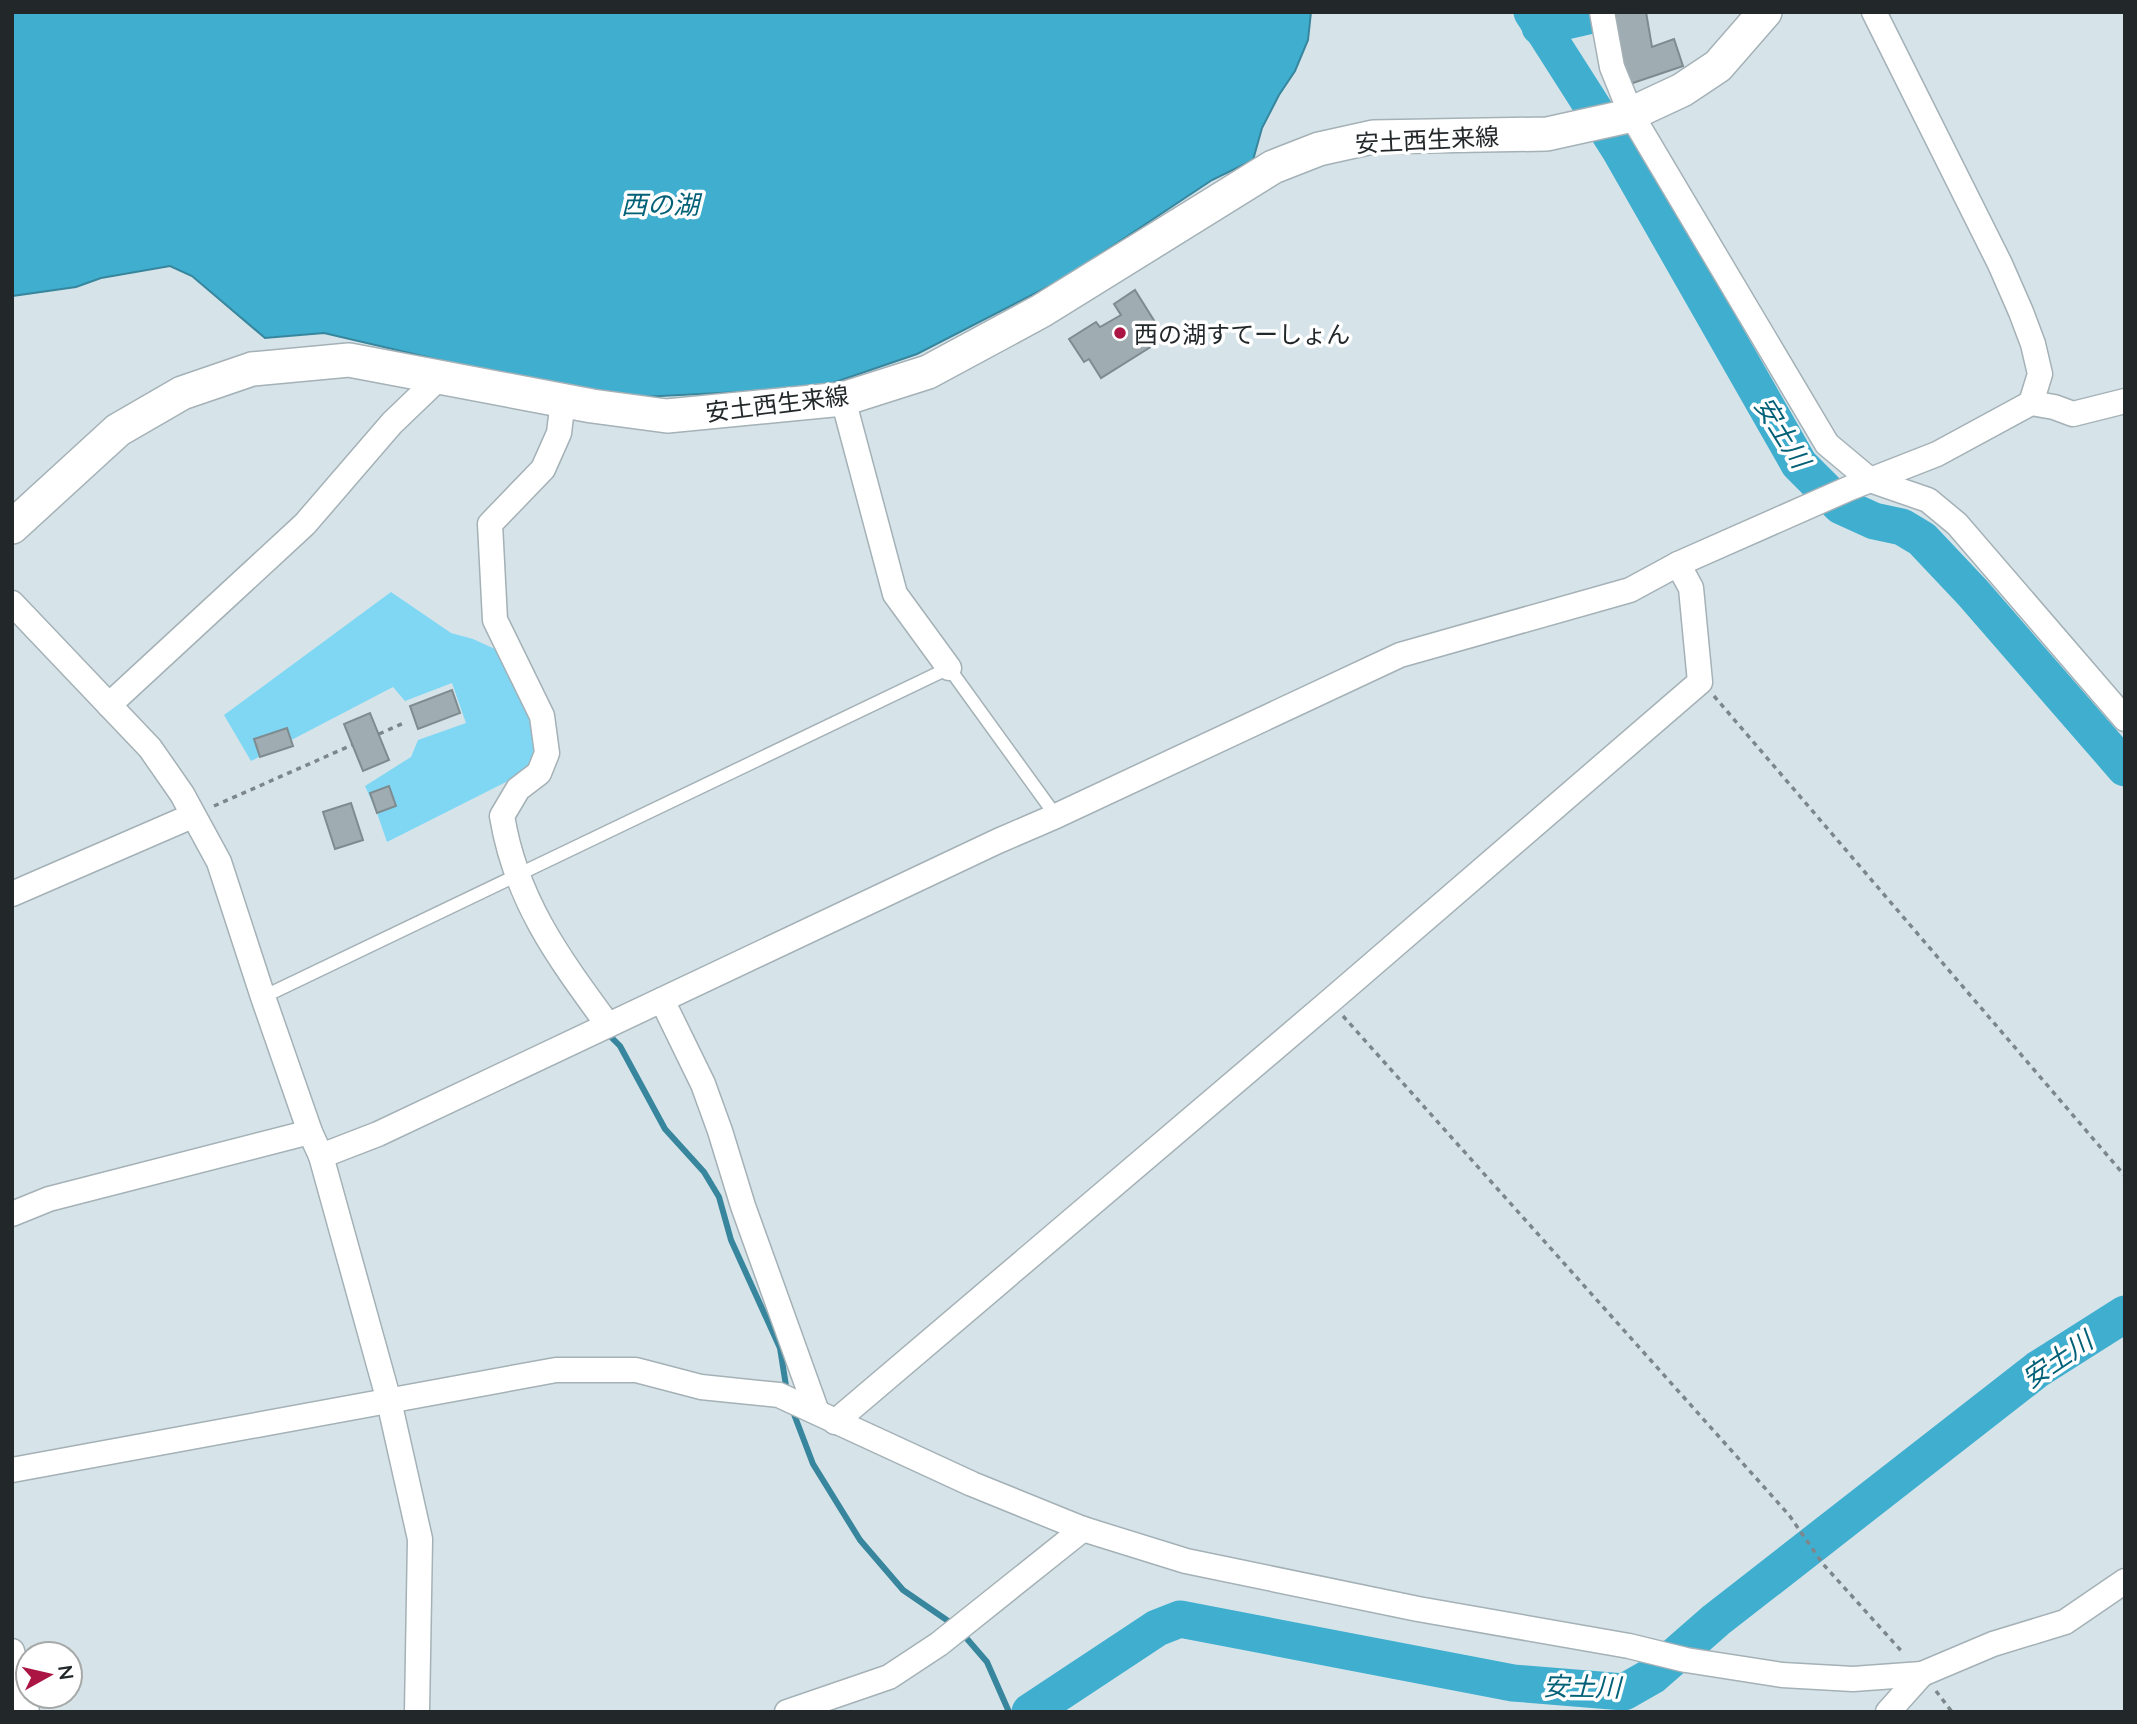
<svg xmlns="http://www.w3.org/2000/svg" width="2137" height="1724" font-family="Lato,'Noto Sans JP',sans-serif">
<rect width="100%" height="100%" fill="#d6e4e9"/>
<!-- green -->
<polygon fill="#7fd7f4" points="391,592 451,633 473,639 506,654 541,749 522,774 387,842 377,813 365,786 411,757 418,740 466,723 452,683 405,701 393,687 251,761 224,715"/>
<!-- water -->
<polygon fill="#40aecf" stroke="#37869d" stroke-width="2" points="12,12 1311,12 1308,40 1295,71 1279,95 1262,128 1253,160 1212,180 1063,279 917,354 818,388 641,397 508,376 324,333 265,338 192,276 170,266 101,278 76,287 12,296"/>
<g fill="none" stroke-linecap="round" stroke-linejoin="round">
<!-- stream -->
<g stroke="#37869d" stroke-width="6">
<polyline points="606,1032 620,1046 665,1129 704,1172 719,1197 731,1240 780,1348 787,1392"/>
<polyline points="792,1409 813,1464 860,1540 903,1590 954,1625"/>
<polyline points="962,1633 987,1662 1009,1712"/>
</g>
<!-- river -->
<g stroke="#40aecf" stroke-width="37">
<polyline points="1532,12 1620,150 1799,464 1841,506 1874,521 1902,527 1922,539 1973,593 2125,768"/>
<polyline points="1540,27 1588,16"/>
<polyline points="1030,1712 1157,1628 1180,1619 1513,1683 1624,1692 1652,1676 1716,1620 2038,1369 2125,1314"/>
</g>
</g>
<!-- building -->
<g fill="#9facb1" stroke="#7e8b8f" stroke-width="2">
<polygon points="1613,12 1646,12 1652,47 1674,39 1683,66 1630,84 1621,59"/>
<polygon points="1135,290 1165,338 1101,378 1089,359 1084,362 1069,339 1096,322 1100,327 1121,315 1114,304"/>
<polygon points="452,690 460,713 418,729 410,706"/>
<polygon points="370,713 389,760 363,771 344,724"/>
<polygon points="287,728 293,746 260,757 254,739"/>
<polygon points="389,786 396,806 377,813 370,793"/>
<polygon points="351,803 363,840 335,849 323,812"/>
</g>
<g fill="none" stroke-linecap="round" stroke-linejoin="round">
<defs>
<polyline id="lane" points="263,997 949,668 1056,816"/>
<g id="street">
<polyline points="1602,12 1612,67 1631,114 1827,444 1870,480 1928,500 1957,524 2125,719"/>
<polyline points="1874,12 2000,264 2021,312 2033,344 2040,374 2031,403"/>
<polyline points="843,399 895,594 949,668"/>
<path d="M563,400L559,433L543,469L490,524L495,620L542,716L547,753L539,773L518,789L502,816C516,901 559,958 608,1025"/>
<polyline points="12,603 150,748 182,794 219,862 263,997 310,1132 321,1156 389,1401 420,1539 417,1712"/>
<polyline points="109,705 305,524 392,423 440,377"/>
<polyline points="12,894 192,816"/>
<polyline points="662,1000 703,1084 720,1131 743,1206 817,1412"/>
<polyline points="321,1156 378,1134 998,841 1056,816 1400,655 1630,590 1678,564 1850,488 1937,454 2031,403 2054,407 2073,414 2125,401"/>
<polyline points="12,1214 49,1199 310,1132"/>
<polyline points="835,1422 1329,1002 1700,682 1691,588 1678,564"/>
<polyline points="12,1470 556,1370 636,1370 701,1387 779,1395 972,1484 1083,1529 1186,1561 1418,1609 1629,1646 1686,1660 1782,1675 1853,1679 1922,1674 1993,1644 2065,1622 2125,1581"/>
<polyline points="12,1651 27,1712"/>
<polyline points="787,1712 889,1677 939,1644 1083,1529"/>
<polyline points="1888,1712 1922,1674"/>
</g>
<polyline id="secondary" points="12,527 118,430 182,393 252,369 349,360 592,406 667,416 843,399 928,372 1041,311 1273,167 1319,149 1373,137 1547,134 1624,117 1682,90 1718,66 1765,12"/>
</defs>
<!-- lane casing -->
<use href="#lane" stroke="#a4b1b6" stroke-width="15"/>
<!-- street casing -->
<use href="#street" stroke="#a4b1b6" stroke-width="27"/>
<!-- secondary casing -->
<use href="#secondary" stroke="#a4b1b6" stroke-width="36"/>
<!-- path -->
<g stroke="#7d878b" stroke-width="3.5" stroke-dasharray="5 5" stroke-linecap="butt">
<polyline points="1714,696 2125,1176"/>
<polyline points="379,734 404,723"/>
<polyline points="214,806 352,745"/>
<polyline points="1343,1016 1789,1515 1823,1564 1904,1654"/>
<polyline points="1936,1691 1952,1712"/>
</g>
<!-- lane -->
<use href="#lane" stroke="#fff" stroke-width="12"/>
<!-- street -->
<use href="#street" stroke="#fff" stroke-width="24"/>
<!-- secondary -->
<use href="#secondary" stroke="#fff" stroke-width="33"/>
</g>
<!-- markers -->
<circle fill="#aa1543" stroke="#fff" stroke-width="2.5" cx="1120" cy="333" r="7"/>
<g text-anchor="middle" dominant-baseline="central" stroke-width="7" stroke-linejoin="round" paint-order="stroke">
<!-- street labels -->
<g font-size="24" fill="#222729" stroke="#fff">
<text transform="translate(1427 139) rotate(-3)">安土西生来線</text>
<text transform="translate(777 403) rotate(-7)">安土西生来線</text>
</g>
<!-- poi labels -->
<g font-size="24" fill="#222729" stroke="#fff" text-anchor="start">
<text x="1134" y="333">西の湖すてーしょん</text>
</g>
<!-- water labels -->
<g font-size="26" font-style="italic" fill="#026077" stroke="#fff">
<text x="660" y="204">西の湖</text>
<text transform="translate(1783 432) rotate(58)">安土川</text>
<text transform="translate(2057 1359) rotate(-34)">安土川</text>
<text transform="translate(1582 1686) rotate(1)">安土川</text>
</g>
</g>
<!-- border -->
<rect width="2137" height="1724" fill="none" stroke="#222729" stroke-width="28"/>
<!-- north arrow -->
<g transform="translate(49 1675) rotate(82)"><circle r="33" fill="#ffffff" stroke="#a7a9a9" stroke-width="2"/>
<path d="M0-5L12 26L0 18L-12 26Z" fill="#aa1543"/>
<text y="-10" font-size="19" font-weight="bold" text-anchor="middle" fill="#222729">N</text>
</g>
</svg>
